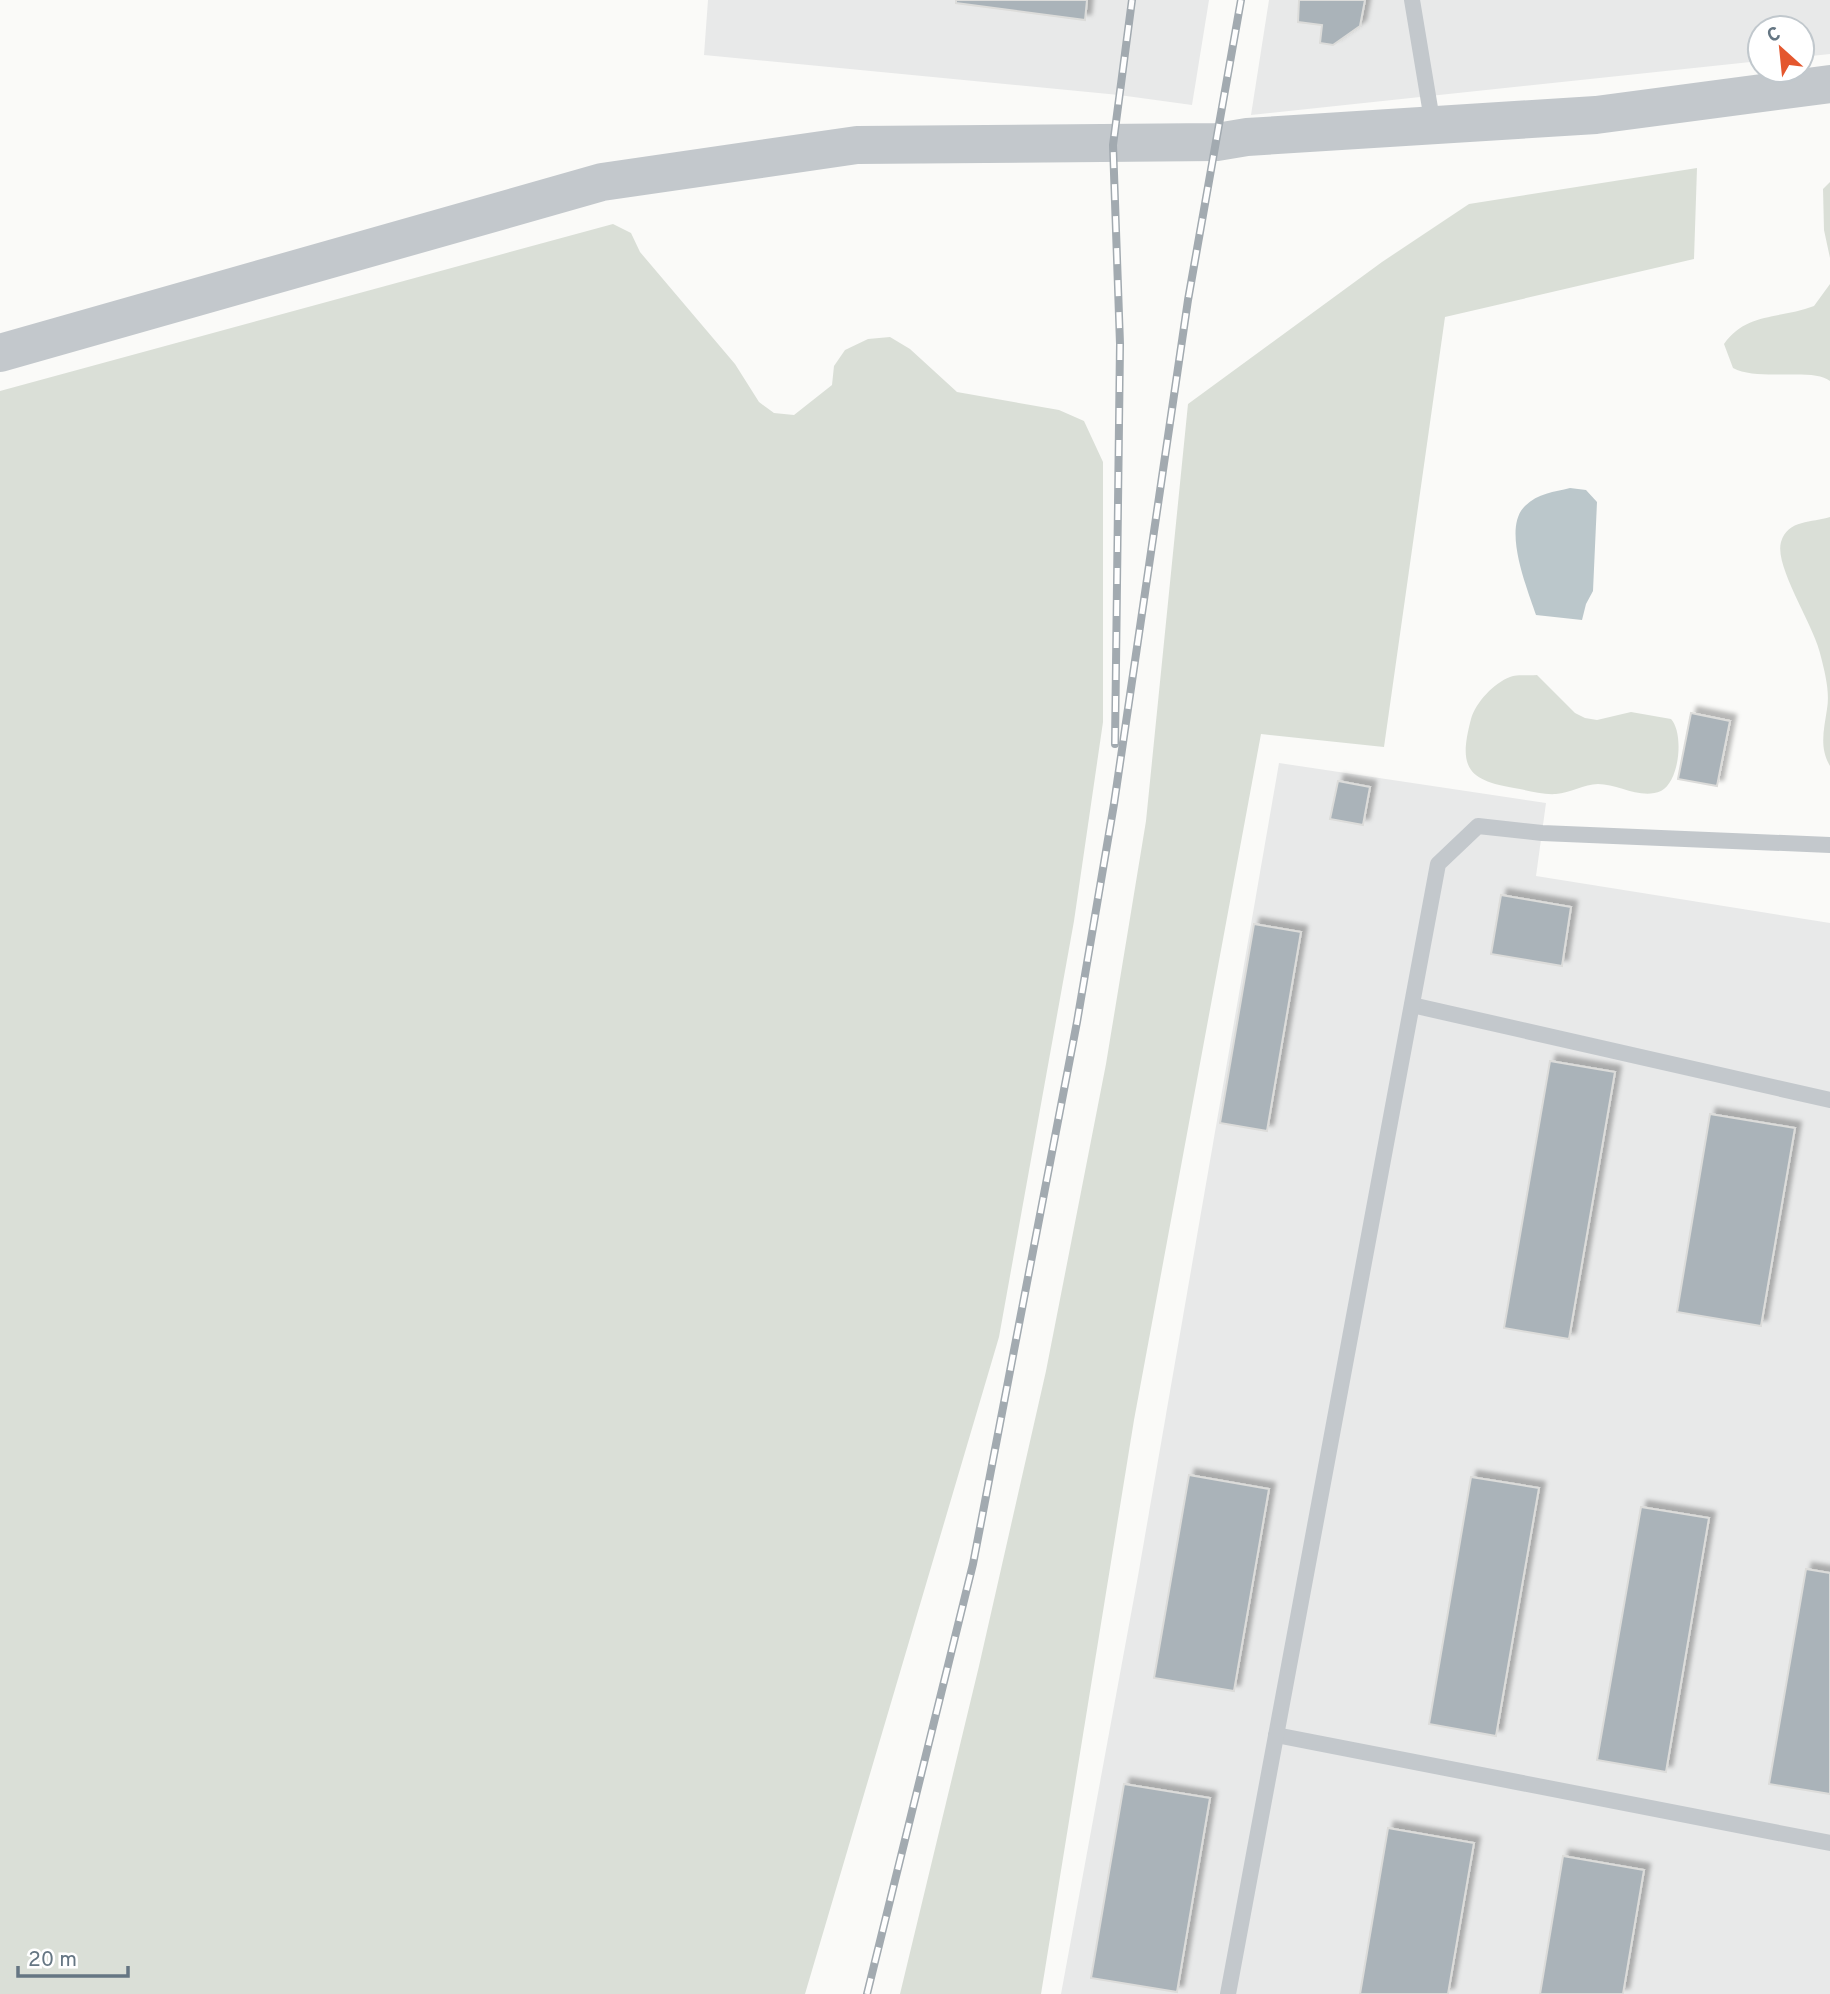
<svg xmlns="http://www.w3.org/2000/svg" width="1830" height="1994" font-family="Overpass,sans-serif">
<defs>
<filter id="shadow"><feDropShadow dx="6" dy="-6" stdDeviation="2" flood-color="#0004"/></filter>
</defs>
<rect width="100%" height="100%" fill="#fafaf8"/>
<!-- built -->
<g fill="#e8e9e9">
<polygon points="708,0 1209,0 1192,105 1119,95 704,55"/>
<polygon points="1269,0 1830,0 1830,54 1802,57 1802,28 1760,28 1760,61 1251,115"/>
<polygon points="1279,763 1546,803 1536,876 1830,923 1830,1994 1061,1994 1138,1576"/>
</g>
<!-- green -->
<g fill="#dadfd7">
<polygon points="1697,168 1694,259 1445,317 1384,747 1261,734 1134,1420 1041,1994 900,1994 979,1666 1046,1371 1106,1064 1146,821 1188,404 1382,262 1469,204"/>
<polygon points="1830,182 1830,258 1824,230 1823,189"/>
<polygon points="613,224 631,233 640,252 735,364 759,402 774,413 794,415 832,385 834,366 845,350 868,339 890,337 910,349 957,392 1059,410 1084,421 1103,462 1103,722 1074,921 999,1337 805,1994 0,1994 0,391"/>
<path d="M1830,261V381C1814,367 1759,382 1733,368L1724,344C1746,312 1781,319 1814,306L1830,284Z"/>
<path d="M1830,517V766C1819,747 1824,730 1827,709C1830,692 1825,673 1821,657C1815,626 1774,567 1781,542C1788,519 1812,523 1830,517Z"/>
<path d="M1537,675L1575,713L1585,718L1597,720L1631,712L1671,719C1684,733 1680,781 1661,791C1641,800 1618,784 1598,784C1584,784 1570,793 1556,794C1542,795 1527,790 1514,788C1465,780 1459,765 1471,719C1476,702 1494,683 1510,677C1518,674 1528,676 1537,675Z"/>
</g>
<!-- water -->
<path fill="#bbc7cb" d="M1570,488L1586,490L1597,502L1593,591L1586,604L1582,620L1536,615C1527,588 1502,528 1525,506C1538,493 1554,492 1570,488Z"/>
<!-- building -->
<g fill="#aab3b9" stroke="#dcdcda" stroke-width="2" filter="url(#shadow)">
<polygon points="956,0 1087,0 1085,20 956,3"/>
<polygon points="1299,0 1365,0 1360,26 1333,45 1320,43 1322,25 1298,22"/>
<polygon points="1691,713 1730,721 1717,786 1678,779"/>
<polygon points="1338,781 1370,787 1363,825 1330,819"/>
<polygon points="1501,895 1571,907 1562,966 1491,954"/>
<polygon points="1254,924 1301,932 1267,1131 1220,1123"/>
<polygon points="1550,1061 1615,1072 1569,1339 1504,1328"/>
<polygon points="1710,1114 1795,1128 1761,1326 1677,1312"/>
<polygon points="1189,1475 1269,1489 1234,1691 1154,1678"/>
<polygon points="1471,1477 1539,1488 1496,1736 1429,1724"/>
<polygon points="1641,1507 1709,1518 1666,1772 1597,1760"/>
<polygon points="1806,1569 1830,1573 1830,1794 1769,1784"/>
<polygon points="1124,1784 1210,1798 1177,1992 1091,1978"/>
<polygon points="1388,1828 1474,1843 1448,1994 1360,1994"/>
<polygon points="1563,1856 1644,1870 1623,1994 1540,1994"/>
</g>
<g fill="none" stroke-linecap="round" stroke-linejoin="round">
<!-- service -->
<g stroke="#c3c8cc" stroke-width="16">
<polyline points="1412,0 1433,126"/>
<polyline points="1412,1005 1830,1100"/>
<polyline points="1276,1735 1830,1843"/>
<polyline points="1228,1994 1438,864 1478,826 1542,833 1830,845"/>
</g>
<!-- tertiary -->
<polyline stroke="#c3c8cc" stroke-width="38" points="0,353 602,182 857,145 1217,142 1247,137 1596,115 1830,84"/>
<defs>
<g id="rail">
<polyline points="1115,744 1120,344 1113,145 1132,0"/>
<polyline points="867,1994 973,1564 1077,1022 1114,804 1188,300 1241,0"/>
</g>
</defs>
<!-- rail casing -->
<use href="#rail" stroke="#a2aab0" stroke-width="8"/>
<!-- rail -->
<use href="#rail" stroke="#fff" stroke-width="5" stroke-dasharray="16" stroke-linecap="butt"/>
</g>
<!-- north arrow -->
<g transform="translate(1781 49) rotate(333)"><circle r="33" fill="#ffffff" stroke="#c1c8cd" stroke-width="2"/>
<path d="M0-5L12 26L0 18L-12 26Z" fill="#e4572e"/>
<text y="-10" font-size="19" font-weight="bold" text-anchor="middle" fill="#657683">С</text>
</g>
<!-- scale -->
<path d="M18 1966v10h110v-10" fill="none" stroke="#657683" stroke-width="3.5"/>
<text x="28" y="1966" font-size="21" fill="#657683" stroke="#ffffff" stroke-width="5" paint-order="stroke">20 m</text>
</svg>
